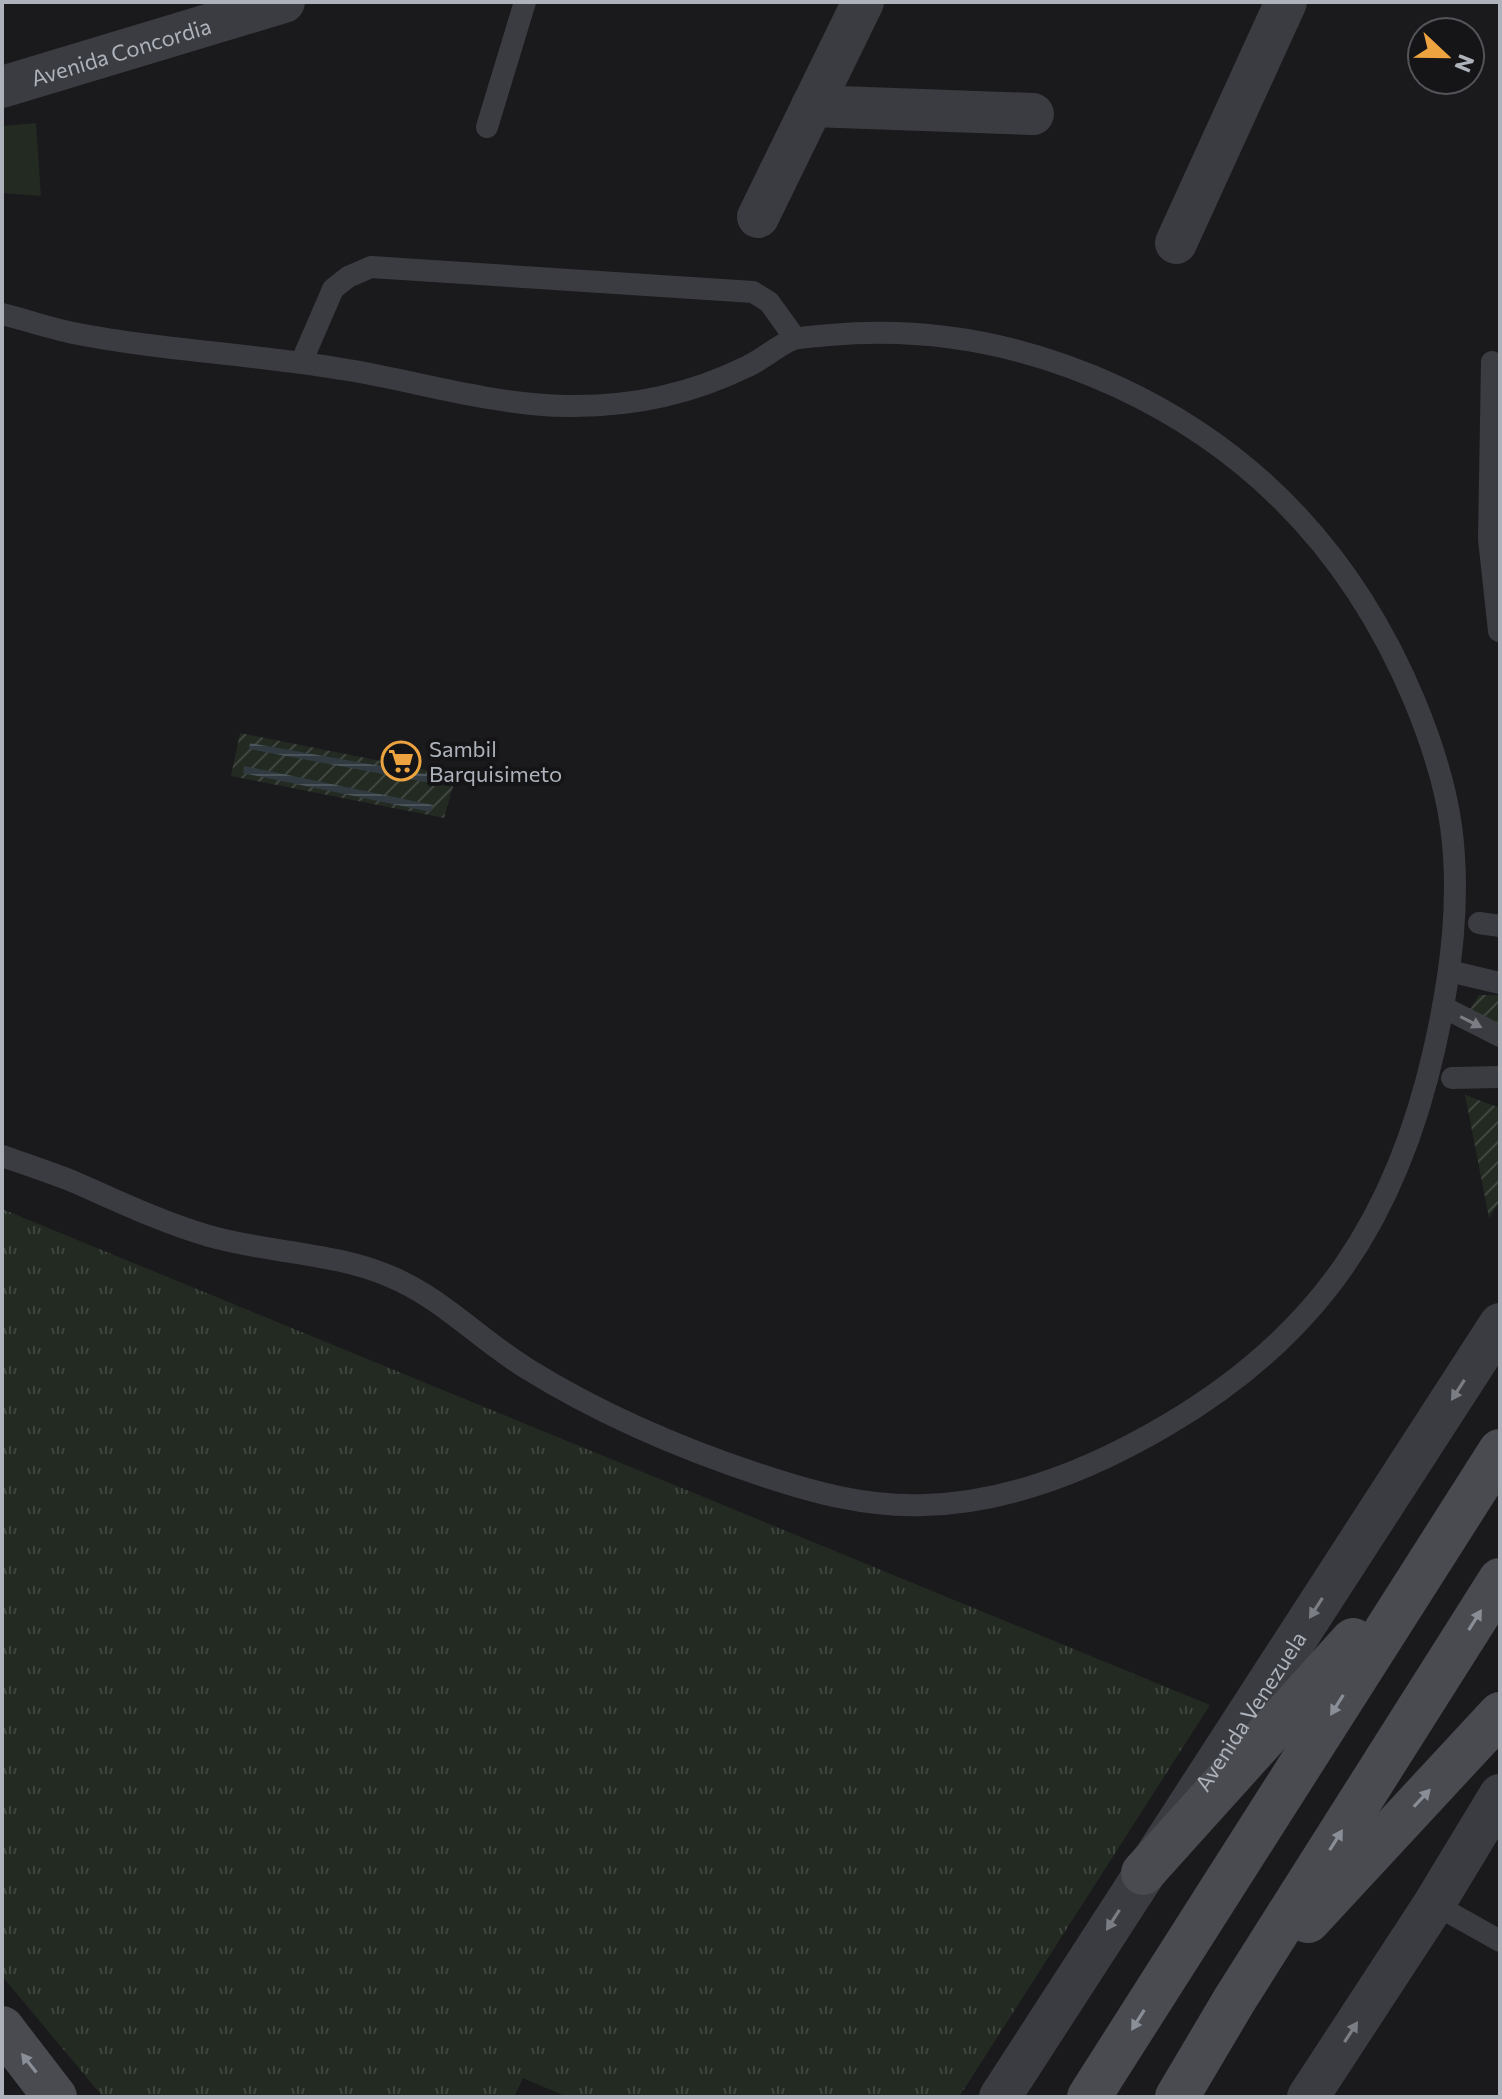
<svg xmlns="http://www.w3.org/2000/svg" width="1502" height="2099" font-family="Commissioner,sans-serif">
<defs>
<pattern id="grass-tufts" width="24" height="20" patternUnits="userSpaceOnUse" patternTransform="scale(2)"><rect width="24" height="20" fill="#222a22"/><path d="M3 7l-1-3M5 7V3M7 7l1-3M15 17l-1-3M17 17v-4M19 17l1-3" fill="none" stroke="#3f4640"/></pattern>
<pattern id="garden-furrows" width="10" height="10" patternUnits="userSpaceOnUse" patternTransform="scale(2)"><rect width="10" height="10" fill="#222a22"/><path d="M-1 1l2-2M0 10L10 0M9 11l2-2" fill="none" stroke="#3f4640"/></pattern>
<pattern id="water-rules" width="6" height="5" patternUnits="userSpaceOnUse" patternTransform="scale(2)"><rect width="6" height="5" fill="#303a40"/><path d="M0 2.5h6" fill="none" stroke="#4b545a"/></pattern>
</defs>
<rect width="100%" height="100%" fill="#1a1a1c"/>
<!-- grass -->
<polygon fill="url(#grass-tufts)" points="2,1209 1210,1705 959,2097 567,2097 523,2078 514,2097 103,2097 2,1976"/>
<!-- park -->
<polygon fill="#222a22" points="36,123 41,196 2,193 2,126"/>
<!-- garden -->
<g fill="url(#garden-furrows)">
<polygon points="240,733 456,776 444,818 231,776"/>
<polygon points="1479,995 1500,995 1500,1026 1469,1011"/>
<polygon points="1465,1095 1500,1108 1500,1201 1489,1218"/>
</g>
<!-- water -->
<g fill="url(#water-rules)">
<polygon points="250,743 437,776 436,784 249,749"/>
<polygon points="244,766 433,805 431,812 243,773"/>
</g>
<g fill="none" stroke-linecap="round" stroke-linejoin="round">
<!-- lane -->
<g stroke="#3b3c41" stroke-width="22">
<polyline points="487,127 525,2"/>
<path d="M2,314C26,320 49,328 73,333C164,351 257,354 348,370C420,382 494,405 567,406C629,407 691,394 746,367C762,360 778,345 794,339C797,338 827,335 830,335C930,326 1027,345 1118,387C1258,452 1356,560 1415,702C1431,741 1445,783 1451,826C1461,899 1451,974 1435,1046C1397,1217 1320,1335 1167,1425C1094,1468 1010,1503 924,1505C867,1507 815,1493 761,1475C679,1448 600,1414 526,1368C479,1339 441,1297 389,1276C332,1252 268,1253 209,1236C161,1222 118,1201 72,1181C49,1172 25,1164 2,1156"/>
<polyline points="1492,362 1489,539 1499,631"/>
<polyline points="301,363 333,289 348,277 371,267 753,292 769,302 795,338"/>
<polyline points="1479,923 1500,926"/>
<polyline points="1449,971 1500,983"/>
<polyline points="1443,1007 1500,1036"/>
<polyline points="1452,1078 1500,1077"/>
<polyline points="1434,1904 1500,1941"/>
</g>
<!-- street -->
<g stroke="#3b3c41" stroke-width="42">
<path id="s1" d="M2,87L284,2"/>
<polyline points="812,106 1033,114"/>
<polyline points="758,217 863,2"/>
<polyline points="1176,243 1286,2"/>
<path id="s2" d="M1000,2097L1500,1324"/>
<polyline points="1308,2097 1434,1904 1500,1795"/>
</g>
<!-- secondary -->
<g stroke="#494b51" stroke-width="44">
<polyline points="1143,1873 1353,1640"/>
<polyline points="1308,1921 1500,1714"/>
<polyline points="2,2028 55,2097"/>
<polyline points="1089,2097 1500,1451"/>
<polyline points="1177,2097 1235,1999 1500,1580"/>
</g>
</g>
<!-- one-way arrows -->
<defs><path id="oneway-solid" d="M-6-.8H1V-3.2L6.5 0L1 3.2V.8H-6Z" transform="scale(2)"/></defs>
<g fill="#7a7d84">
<use href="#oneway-solid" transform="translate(1471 1022) rotate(27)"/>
<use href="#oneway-solid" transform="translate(1458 1390) rotate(123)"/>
<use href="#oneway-solid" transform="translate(1316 1608) rotate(123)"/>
<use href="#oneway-solid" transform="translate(1113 1920) rotate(123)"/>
<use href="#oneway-solid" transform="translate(1351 2032) rotate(-57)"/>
</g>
<g fill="#8a8e96">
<use href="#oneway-solid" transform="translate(1475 1620) rotate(-58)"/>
<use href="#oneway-solid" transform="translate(1337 1705) rotate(122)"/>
<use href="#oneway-solid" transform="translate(1422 1798) rotate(-47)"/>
<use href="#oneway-solid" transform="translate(1336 1840) rotate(-58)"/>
<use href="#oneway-solid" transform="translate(1138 2020) rotate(122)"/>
<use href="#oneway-solid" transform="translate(29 2063) rotate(-128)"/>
</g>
<!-- icons -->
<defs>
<symbol id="supermarket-ring" viewBox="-11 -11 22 22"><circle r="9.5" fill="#151517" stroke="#eda440" stroke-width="1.5"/><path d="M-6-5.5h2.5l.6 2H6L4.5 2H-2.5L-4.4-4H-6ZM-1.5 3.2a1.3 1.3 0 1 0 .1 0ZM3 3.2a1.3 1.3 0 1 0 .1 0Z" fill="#eda440"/></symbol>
</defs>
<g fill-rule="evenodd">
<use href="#supermarket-ring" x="379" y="739" width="44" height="44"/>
</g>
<g text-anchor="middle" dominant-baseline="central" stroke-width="8" stroke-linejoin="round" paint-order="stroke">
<!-- street labels -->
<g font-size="22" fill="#adb2bb" stroke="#151517">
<text stroke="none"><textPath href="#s1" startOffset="124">Avenida Concordia</textPath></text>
<text stroke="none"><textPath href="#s2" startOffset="460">Avenida Venezuela</textPath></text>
</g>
<!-- poi labels -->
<g font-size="22" fill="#adb2bb" stroke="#151517" text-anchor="start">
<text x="429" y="748">Sambil<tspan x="429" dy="25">Barquisimeto</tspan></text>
</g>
</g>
<!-- border -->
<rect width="1502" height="2099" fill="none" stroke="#adb2bb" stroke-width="8"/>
<!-- north arrow -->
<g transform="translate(1446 56) rotate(112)"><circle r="38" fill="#151517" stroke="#525459" stroke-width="2"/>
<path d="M0-6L14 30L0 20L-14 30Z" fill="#eda440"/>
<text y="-12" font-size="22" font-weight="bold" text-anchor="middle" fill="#adb2bb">N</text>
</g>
</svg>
